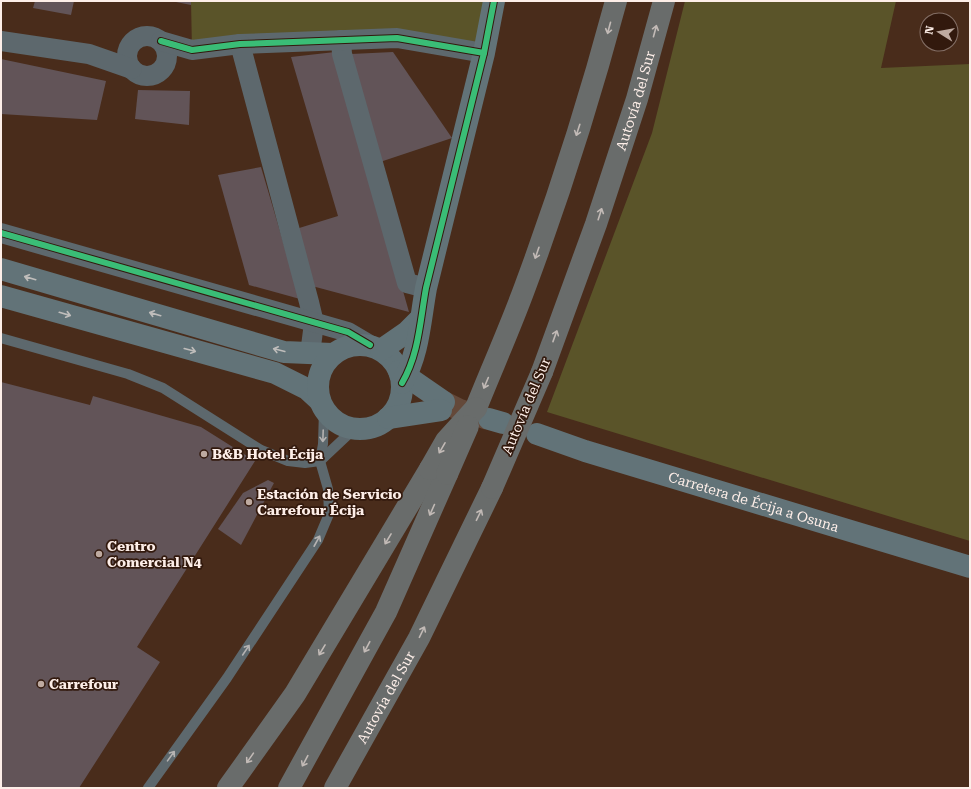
<svg xmlns="http://www.w3.org/2000/svg" width="971" height="789" font-family="'Roboto Serif',serif">
<rect width="100%" height="100%" fill="#492c1b"/>
<!-- green -->
<g fill="#5a5429">
<polygon points="191,1 494,1 484,53 413,40 192,50"/>
<polygon points="685,1 896,1 881,68 970,64 970,541 547,412 652,133"/>
</g>
<!-- building -->
<g fill="#625458">
<polygon points="35,1 74,1 71,15 33,8"/>
<polygon points="171,1 191,1 191,5"/>
<polygon points="335,52 409,312 312,286 296,229 338,216 291,57"/>
<polygon points="393,52 452,138 380,162 351,54"/>
<polygon points="1,59 106,81 97,120 1,114"/>
<polygon points="138,90 190,91 189,125 135,119"/>
<polygon points="261,167 300,299 249,285 218,175"/>
<polygon points="1,382 90,405 93,396 201,427 255,461 137,647 160,662 79,788 1,788"/>
<polygon points="268,480 274,483 241,545 218,529 243,493"/>
</g>
<g fill="none" stroke-linecap="round" stroke-linejoin="round">
<!-- secondary-tunnel -->
<polyline stroke="#64493a" stroke-width="22" stroke-dasharray="22 11" stroke-linecap="butt" points="444,402 460,410 488,419"/>
<!-- lane -->
<g stroke="#5d686d" stroke-width="10">
<polyline points="1,338 128,374 163,388 261,450 288,461 305,463 320,461 354,429"/>
<polyline points="148,788 227,678 318,540 329,514 328,489 320,461 323,444 324,410"/>
</g>
<!-- street -->
<g stroke="#5d686d" stroke-width="20">
<circle cx="147" cy="56" r="20"/>
<polyline points="341,40 342,54 407,283 426,288"/>
<polyline points="1,41 89,54 132,69"/>
<polyline points="161,41 192,50 240,44 397,38 484,53"/>
<polyline points="240,44 309,302 314,323 310,354"/>
<polyline points="1,233 348,332 370,345"/>
</g>
<!-- secondary -->
<g stroke="#627378" stroke-width="22">
<polyline points="1,269 284,352 332,354"/>
<polyline points="1,296 275,373 307,389 320,401"/>
<circle cx="360" cy="387" r="42"/>
<polyline points="381,350 407,332 420,319"/>
<polyline points="399,371 444,402"/>
<path d="M402,383C419,354 420,321 426,288L484,53L494,1"/>
<polyline points="388,418 441,410"/>
<polyline points="489,419 503,423"/>
<path id="s1" d="M537,434L585,451L970,567"/>
</g>
<!-- highway -->
<g stroke="#696c6b" stroke-width="22">
<path id="s2" d="M542,372L596,224L637,99L664,1"/>
<path d="M476,408C492,368 510,328 525,287C560,193 590,98 616,1"/>
<polyline points="228,788 295,694 430,469"/>
<polyline points="289,788 386,612 447,474"/>
<path id="s3" d="M335,788L419,638L492,488"/>
</g>
<!-- highway-bridge -->
<g stroke="#696c6b" stroke-width="22">
<polyline points="430,469 446,441 476,408"/>
<polyline points="447,474 468,426"/>
<polyline points="492,488 542,372"/>
</g>
<defs>
<g id="cycleway">
<polyline points="161,41 192,50 240,44 397,38 484,53"/>
<polyline points="1,233 348,332 370,345"/>
<path d="M402,383C419,354 420,321 426,288L484,53L494,1"/>
</g>
</defs>
<!-- cycleway casing -->
<use href="#cycleway" stroke="#32190d" stroke-width="8"/>
<!-- cycleway -->
<use href="#cycleway" stroke="#3abd76" stroke-width="6"/>
</g>
<!-- one-way arrows -->
<defs><path id="oneway-shaft" d="M-6 0H5M1.5-3L5.5 0L1.5 3" fill="none" stroke-width="1.6" stroke-linecap="round" stroke-linejoin="round"/></defs>
<g stroke="#c2bab6">
<use href="#oneway-shaft" transform="translate(609 28) rotate(105)"/>
<use href="#oneway-shaft" transform="translate(655 31) rotate(-75)"/>
<use href="#oneway-shaft" transform="translate(578 130) rotate(108)"/>
<use href="#oneway-shaft" transform="translate(600 214) rotate(-72)"/>
<use href="#oneway-shaft" transform="translate(537 253) rotate(109)"/>
<use href="#oneway-shaft" transform="translate(555 336) rotate(-70)"/>
<use href="#oneway-shaft" transform="translate(486 383) rotate(113)"/>
<use href="#oneway-shaft" transform="translate(442 448) rotate(120)"/>
<use href="#oneway-shaft" transform="translate(432 510) rotate(114)"/>
<use href="#oneway-shaft" transform="translate(479 515) rotate(-64)"/>
<use href="#oneway-shaft" transform="translate(388 539) rotate(121)"/>
<use href="#oneway-shaft" transform="translate(422 632) rotate(-64)"/>
<use href="#oneway-shaft" transform="translate(367 647) rotate(118)"/>
<use href="#oneway-shaft" transform="translate(322 650) rotate(121)"/>
<use href="#oneway-shaft" transform="translate(250 758) rotate(125)"/>
<use href="#oneway-shaft" transform="translate(305 761) rotate(118)"/>
</g>
<g stroke="#bfbdbb">
<use href="#oneway-shaft" transform="translate(30 278) rotate(-164)"/>
<use href="#oneway-shaft" transform="translate(65 314) rotate(16)"/>
<use href="#oneway-shaft" transform="translate(155 314) rotate(-164)"/>
<use href="#oneway-shaft" transform="translate(190 350) rotate(15)"/>
<use href="#oneway-shaft" transform="translate(279 350) rotate(-166)"/>
</g>
<g stroke="#b5b2b1">
<use href="#oneway-shaft" transform="translate(323 436) rotate(92)"/>
<use href="#oneway-shaft" transform="translate(317 541) rotate(-61)"/>
<use href="#oneway-shaft" transform="translate(246 650) rotate(-56)"/>
<use href="#oneway-shaft" transform="translate(171 756) rotate(-54)"/>
</g>
<!-- markers -->
<g fill="#beaaa0" stroke="#32190d" stroke-width="1.5">
<circle cx="204" cy="454" r="4"/>
<circle cx="249" cy="502" r="4"/>
<circle cx="99" cy="554" r="4"/>
<circle cx="41" cy="684" r="4"/>
</g>
<g text-anchor="middle" dominant-baseline="central" stroke-width="3.5" stroke-linejoin="round" paint-order="stroke">
<!-- street labels -->
<g font-size="14" fill="#fdeee8" stroke="#32190d">
<text stroke="none"><textPath href="#s2" startOffset="287">Autovía del Sur</textPath></text>
<text transform="translate(526 406) rotate(-67)">Autovía del Sur</text>
<text stroke="none"><textPath href="#s1" startOffset="227">Carretera de Écija a Osuna</textPath></text>
<text stroke="none"><textPath href="#s3" startOffset="104">Autovía del Sur</textPath></text>
</g>
<!-- poi labels -->
<g font-size="14" font-weight="bold" fill="#fdeee8" stroke="#32190d" text-anchor="start">
<text x="212" y="454">B&amp;B Hotel Écija</text>
<text x="257" y="494">Estación de Servicio<tspan x="257" dy="16">Carrefour Écija</tspan></text>
<text x="107" y="546">Centro<tspan x="107" dy="16">Comercial N4</tspan></text>
<text x="49" y="684">Carrefour</text>
</g>
</g>
<!-- border -->
<rect width="971" height="789" fill="none" stroke="#fdeee8" stroke-width="4"/>
<!-- north arrow -->
<g transform="translate(939 32) rotate(281)"><circle r="19" fill="#32190d" stroke="#836e65"/>
<path d="M0-3L7 15L0 10L-7 15Z" fill="#beaaa0"/>
<text y="-6" font-size="11" font-weight="bold" text-anchor="middle" fill="#fdeee8">N</text>
</g>
</svg>
